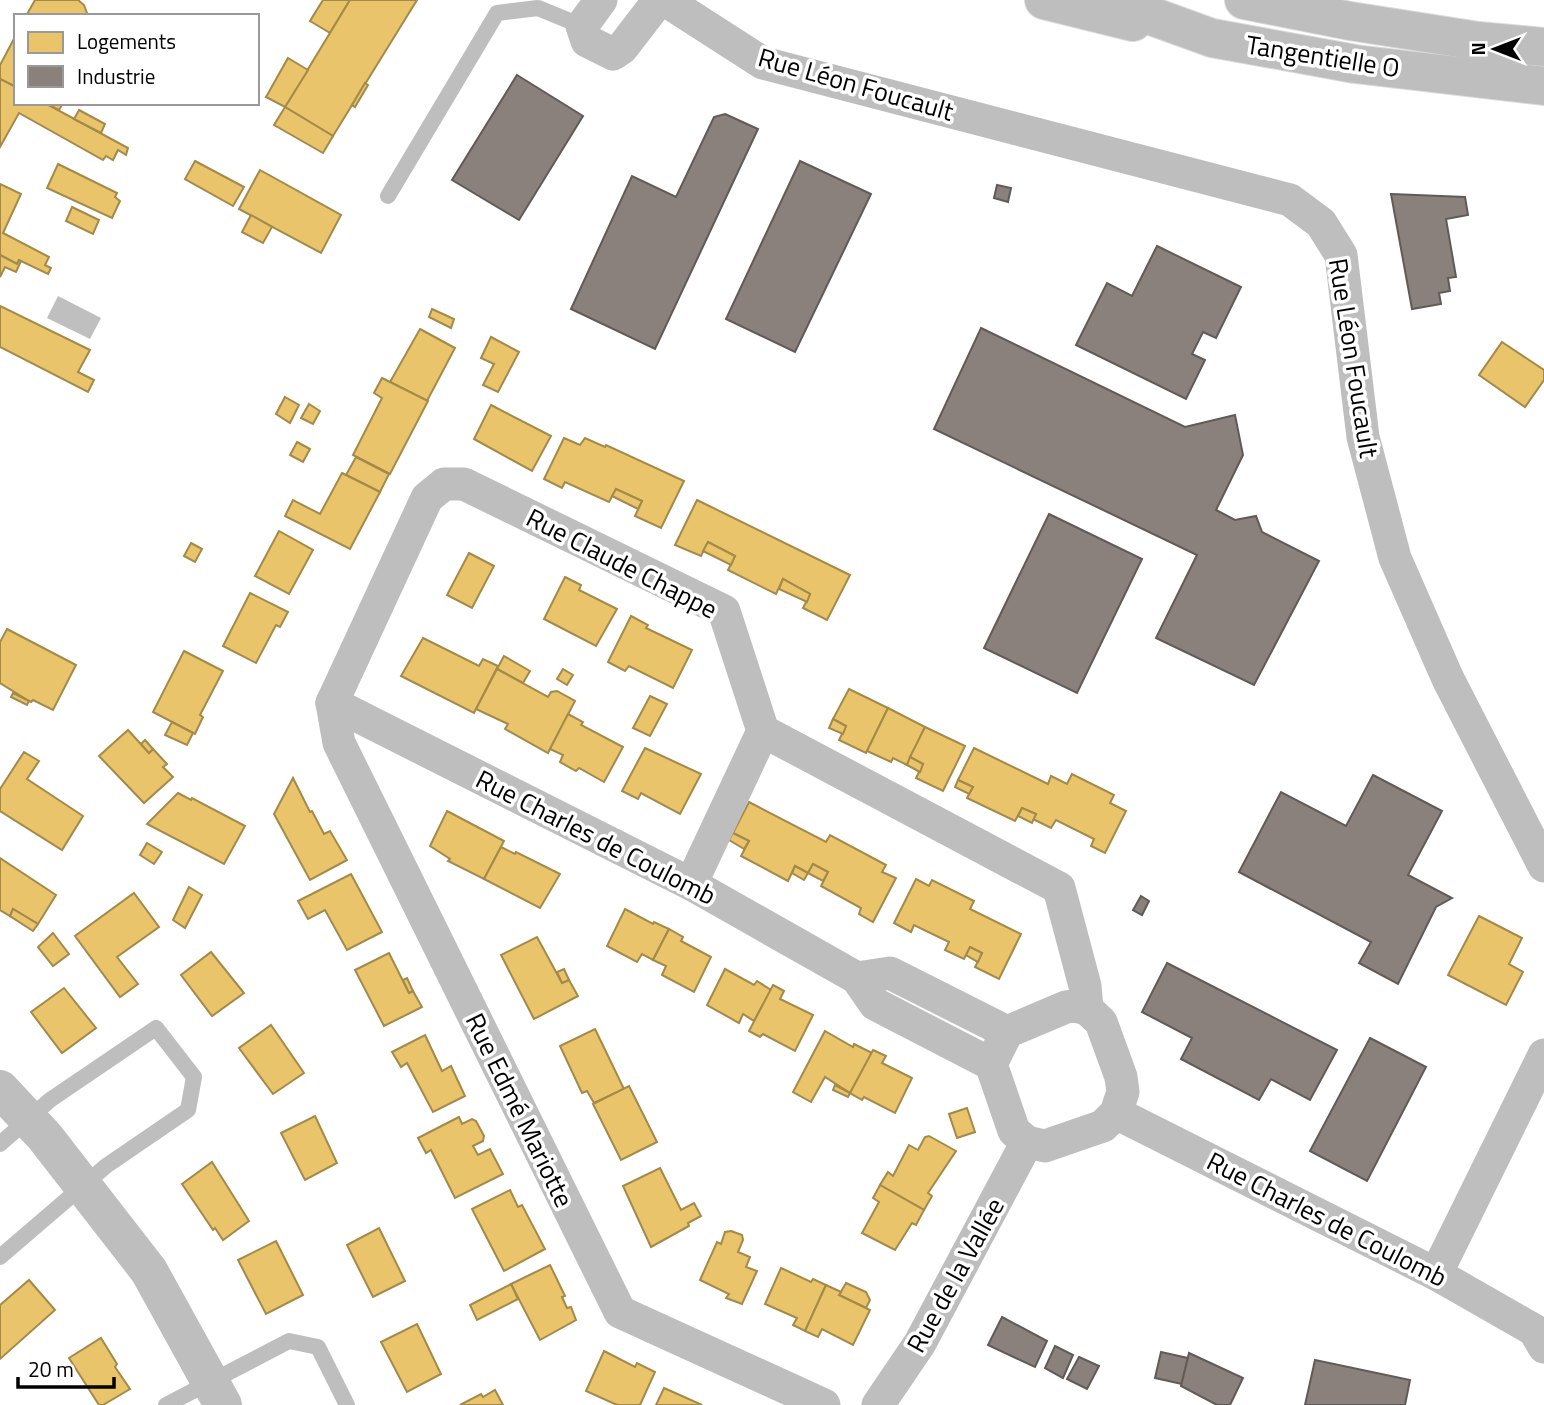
<svg xmlns="http://www.w3.org/2000/svg" width="1544" height="1405" font-family="'Titillium Web',sans-serif">
<rect width="100%" height="100%" fill="#fff"/>
<!-- water -->
<polygon fill="#bfbfbf" points="58,296 101,318 90,339 47,318"/>
<!-- homes -->
<g fill="#e9c46a" stroke="#a3894a" stroke-width="2">
<polygon points="35,0 78,0 84,5 87,13 85,16 26,16"/>
<polygon points="323,0 350,0 330,33 310,21"/>
<polygon points="350,0 417,0 333,136 285,107"/>
<polygon points="16,35 16,87 0,79 0,65"/>
<polygon points="288,58 308,70 285,107 266,97"/>
<polygon points="0,79 16,87 16,103 45,103 128,148 126,155 118,150 113,160 106,156 103,160 19,113 0,147"/>
<polygon points="365,83 368,85 355,107 352,105"/>
<polygon points="45,103 63,103 59,110"/>
<polygon points="285,107 333,136 323,153 274,125"/>
<polygon points="79,110 105,124 101,133 74,119"/>
<polygon points="195,161 244,187 233,206 185,179"/>
<polygon points="58,164 117,193 115,197 120,201 112,218 47,188"/>
<polygon points="260,170 341,215 321,253 239,209"/>
<polygon points="0,184 21,194 3,233 49,257 45,265 51,268 48,274 19,260 17,264 0,255"/>
<polygon points="72,207 99,220 93,234 66,221"/>
<polygon points="251,215 272,227 263,243 242,232"/>
<polygon points="0,255 17,264 19,260 21,261 16,272 5,267 0,277"/>
<polygon points="0,306 90,350 78,372 94,380 88,392 0,347"/>
<polygon points="432,309 454,319 451,328 429,317"/>
<polygon points="420,329 455,348 427,401 390,382"/>
<polygon points="491,337 519,352 498,392 483,385 494,364 481,358"/>
<polygon points="1502,342 1544,370 1544,380 1525,407 1479,375"/>
<polygon points="382,378 428,401 390,474 353,455 382,398 374,393"/>
<polygon points="285,397 299,405 290,423 276,414"/>
<polygon points="309,404 320,411 313,424 301,418"/>
<polygon points="491,405 551,436 532,471 474,439"/>
<polygon points="564,438 580,445 585,438 605,447 606,445 684,481 661,528 635,516 642,501 616,489 609,502 565,482 562,488 544,479"/>
<polygon points="297,442 310,449 303,462 290,455"/>
<polygon points="356,457 389,474 380,492 346,475"/>
<polygon points="342,473 380,492 350,549 285,516 293,500 320,514"/>
<polygon points="616,489 642,501 638,509 612,496"/>
<polygon points="697,500 850,575 827,620 803,608 810,594 783,579 776,594 728,570 735,556 708,542 701,556 675,545"/>
<polygon points="279,531 313,550 289,594 255,576"/>
<polygon points="708,542 735,556 731,565 703,551"/>
<polygon points="191,543 202,549 195,562 184,556"/>
<polygon points="469,553 494,566 472,608 447,595"/>
<polygon points="565,577 581,585 579,590 617,609 596,646 544,619"/>
<polygon points="783,579 810,594 807,602 779,589"/>
<polygon points="250,593 288,612 280,627 276,625 256,663 223,646"/>
<polygon points="631,616 648,625 646,628 692,650 673,688 629,666 625,671 608,662"/>
<polygon points="7,629 76,665 53,710 33,700 31,702 29,701 0,683 0,642"/>
<polygon points="423,638 479,666 483,659 498,666 474,713 401,676"/>
<polygon points="184,651 223,671 200,715 203,717 195,734 153,712"/>
<polygon points="504,656 530,671 523,683 497,669"/>
<polygon points="497,669 548,697 551,692 557,691 575,701 548,753 505,729 508,724 476,709"/>
<polygon points="563,669 573,675 567,685 557,679"/>
<polygon points="849,689 888,708 866,753 839,740 846,726 833,719"/>
<polygon points="13,693 29,701 27,705 11,697"/>
<polygon points="650,696 667,704 650,736 633,728"/>
<polygon points="888,708 925,727 907,765 893,758 891,762 867,751"/>
<polygon points="568,714 583,722 581,725 623,747 604,782 579,768 576,771 560,762 563,755 550,749"/>
<polygon points="833,719 846,726 843,734 829,728"/>
<polygon points="172,722 193,733 187,745 165,735"/>
<polygon points="925,727 965,746 943,791 916,778 923,764 910,757"/>
<polygon points="128,730 149,753 153,749 167,764 163,767 173,777 144,803 99,756"/>
<polygon points="145,740 153,749 149,753 141,744"/>
<polygon points="645,748 701,774 680,814 641,793 638,799 622,791"/>
<polygon points="974,748 1048,784 1051,776 1067,784 1072,774 1114,795 1110,803 1126,811 1105,853 1091,846 1094,839 1056,820 1051,828 1033,819 1036,814 1022,808 1015,821 967,798 973,787 958,780"/>
<polygon points="24,752 39,761 27,779 83,816 62,850 0,811 0,789"/>
<polygon points="910,757 923,764 920,772 907,765"/>
<polygon points="293,778 310,812 312,811 324,834 330,831 347,860 310,880 274,814"/>
<polygon points="958,780 973,787 969,794 955,787"/>
<polygon points="178,793 191,800 192,798 245,826 224,864 147,824"/>
<polygon points="749,802 826,842 830,835 886,865 882,872 896,878 873,922 859,914 861,908 821,886 828,872 813,864 808,873 795,866 788,881 741,856 749,841 733,833"/>
<polygon points="1022,808 1036,814 1032,823 1018,816"/>
<polygon points="447,811 504,841 484,879 448,861 450,859 430,846"/>
<polygon points="733,833 749,841 744,849 729,840"/>
<polygon points="147,843 162,852 154,864 140,855"/>
<polygon points="501,847 515,854 516,852 560,874 540,908 484,879"/>
<polygon points="0,858 56,895 38,924 13,909 10,916 0,910"/>
<polygon points="813,864 828,872 823,881 808,873"/>
<polygon points="795,866 808,873 804,880 792,873"/>
<polygon points="351,874 382,932 347,950 325,910 308,919 298,901"/>
<polygon points="916,879 929,886 932,880 974,901 970,909 1021,934 999,979 975,967 982,953 970,947 964,959 945,950 949,942 914,925 911,932 894,923"/>
<polygon points="189,887 202,895 185,928 173,920"/>
<polygon points="134,893 159,927 117,957 138,984 120,997 75,936"/>
<polygon points="13,909 38,924 33,931 10,916"/>
<polygon points="625,909 653,924 654,922 669,929 653,960 642,954 637,962 607,946"/>
<polygon points="1479,916 1522,938 1509,964 1523,972 1506,1005 1448,975"/>
<polygon points="669,929 683,937 681,941 711,957 694,992 662,975 666,966 653,960"/>
<polygon points="53,933 69,954 53,966 38,947"/>
<polygon points="537,937 562,983 569,980 578,996 534,1019 501,955"/>
<polygon points="970,947 982,953 978,962 966,955"/>
<polygon points="211,952 244,993 212,1016 181,975"/>
<polygon points="389,953 409,993 413,991 422,1007 384,1026 355,970"/>
<polygon points="564,969 569,980 562,983 557,972"/>
<polygon points="725,969 754,985 757,981 771,990 754,1021 743,1014 739,1023 707,1005"/>
<polygon points="407,978 413,991 409,993 403,980"/>
<polygon points="773,985 784,991 780,999 813,1015 795,1051 763,1034 760,1037 749,1031"/>
<polygon points="64,988 96,1028 62,1053 31,1012"/>
<polygon points="271,1025 304,1073 273,1094 239,1048"/>
<polygon points="595,1029 624,1089 594,1103 587,1091 582,1093 560,1046"/>
<polygon points="825,1031 853,1047 854,1044 872,1053 850,1093 825,1077 811,1102 793,1092"/>
<polygon points="425,1035 442,1071 451,1066 465,1096 433,1112 407,1063 401,1067 392,1052"/>
<polygon points="873,1050 886,1056 882,1063 912,1078 895,1113 864,1097 862,1100 850,1093"/>
<polygon points="835,1085 850,1093 848,1097 833,1090"/>
<polygon points="629,1086 657,1142 621,1160 593,1104"/>
<polygon points="967,1108 975,1132 957,1138 949,1114"/>
<polygon points="315,1116 337,1163 305,1180 281,1133"/>
<polygon points="459,1117 462,1124 472,1119 476,1121 484,1136 483,1141 473,1146 478,1155 490,1149 503,1174 455,1198 431,1150 426,1153 418,1138"/>
<polygon points="929,1136 956,1151 928,1193 932,1196 924,1210 880,1185 888,1172 893,1176 909,1145 918,1150 925,1137"/>
<polygon points="212,1162 249,1221 223,1240 215,1228 213,1230 182,1184"/>
<polygon points="660,1168 681,1210 694,1203 701,1216 688,1223 689,1226 651,1247 623,1186"/>
<polygon points="880,1185 924,1210 916,1225 912,1223 895,1250 862,1233 879,1202 873,1198"/>
<polygon points="510,1190 518,1207 522,1205 545,1249 504,1271 472,1209"/>
<polygon points="379,1228 405,1281 373,1297 347,1245"/>
<polygon points="731,1231 742,1235 743,1240 738,1252 750,1257 746,1267 757,1271 742,1304 726,1298 729,1294 700,1280 717,1242 721,1244 725,1232"/>
<polygon points="276,1241 303,1295 266,1314 238,1260"/>
<polygon points="550,1265 565,1296 562,1297 567,1308 571,1307 576,1320 540,1340 511,1284"/>
<polygon points="781,1268 811,1282 813,1279 826,1285 805,1331 793,1325 797,1318 765,1304"/>
<polygon points="29,1280 55,1310 0,1359 0,1305"/>
<polygon points="846,1283 866,1292 870,1300 866,1308 839,1295"/>
<polygon points="511,1284 518,1299 477,1320 470,1305"/>
<polygon points="826,1285 841,1292 839,1295 870,1310 853,1345 822,1329 818,1337 805,1331"/>
<polygon points="417,1324 441,1374 407,1392 381,1342"/>
<polygon points="101,1338 117,1364 115,1367 130,1389 103,1405 99,1405 69,1358"/>
<polygon points="604,1351 635,1367 637,1363 655,1372 640,1405 617,1405 586,1391"/>
<polygon points="664,1388 682,1396 702,1405 656,1405"/>
<polygon points="495,1390 503,1405 460,1405 481,1394 483,1397"/>
</g>
<!-- industry -->
<g fill="#8a817c" stroke="#615a57" stroke-width="2">
<polygon points="517,75 583,116 519,220 452,180"/>
<polygon points="725,114 758,129 655,349 571,309 632,176 676,197 714,117"/>
<polygon points="800,161 871,194 795,352 726,319"/>
<polygon points="997,185 1011,188 1008,202 994,198"/>
<polygon points="1391,194 1465,197 1468,215 1446,219 1456,277 1448,278 1450,291 1439,293 1441,304 1412,309"/>
<polygon points="1157,246 1241,287 1216,338 1203,332 1192,354 1205,360 1186,399 1076,345 1107,283 1132,296"/>
<polygon points="981,328 1185,427 1235,415 1243,455 1216,510 1235,520 1256,516 1262,532 1319,561 1254,685 1156,638 1197,555 934,429"/>
<polygon points="1049,514 1142,559 1077,693 984,648"/>
<polygon points="1373,775 1442,811 1408,875 1452,898 1436,907 1398,984 1359,963 1371,942 1239,872 1281,792 1346,826"/>
<polygon points="1141,896 1149,901 1142,915 1133,910"/>
<polygon points="1167,963 1337,1050 1310,1100 1271,1079 1259,1100 1181,1059 1192,1038 1142,1012"/>
<polygon points="1370,1038 1426,1067 1367,1181 1310,1151"/>
<polygon points="1002,1317 1047,1341 1035,1367 988,1345"/>
<polygon points="1055,1346 1073,1355 1063,1378 1045,1368"/>
<polygon points="1161,1352 1188,1358 1182,1384 1155,1378"/>
<polygon points="1189,1353 1243,1378 1230,1405 1217,1405 1181,1386"/>
<polygon points="1079,1357 1099,1366 1087,1389 1067,1379"/>
<polygon points="1315,1360 1410,1380 1405,1405 1305,1405"/>
</g>
<g fill="none" stroke-linecap="round" stroke-linejoin="round">
<defs>
<g id="primary">
<polyline points="1044,0 1133,22"/>
<polyline points="1107,0 1212,38 1355,64 1544,86"/>
<polyline points="1244,0 1350,21 1478,41 1544,47"/>
</g>
</defs>
<!-- primary casing -->
<use href="#primary" stroke="#dbdbdb" stroke-width="40"/>
<!-- service -->
<g stroke="#bebebe" stroke-width="16">
<polyline points="388,196 497,13 538,8 582,26"/>
<polyline points="0,1144 50,1100 156,1028 194,1077 188,1110 106,1166 0,1257"/>
<polyline points="166,1405 289,1341 318,1347 347,1405"/>
</g>
<!-- minor -->
<g stroke="#bebebe" stroke-width="33">
<polyline points="601,0 582,26 587,41 613,54 622,48 659,0"/>
<polyline points="665,0 763,63 1290,200 1321,223 1341,255 1363,437 1395,558 1448,679 1544,866"/>
<polyline points="332,703 427,498 444,484 464,484 724,611 763,731 1059,888 1085,986 1087,1009"/>
<polyline points="332,703 339,743 620,1312 824,1405"/>
<polyline points="332,703 691,884 857,978 875,1004 991,1064"/>
<polyline points="691,884 763,731"/>
<polyline points="857,978 890,973 1007,1032"/>
<polygon points="1075,1006 1087,1009 1101,1022 1121,1077 1123,1092 1116,1113 1103,1126 1045,1146 1027,1142 1014,1131 991,1064 1007,1032 1066,1007"/>
<polyline points="1116,1113 1436,1274 1534,1330 1544,1347"/>
<polyline points="1436,1274 1544,1055"/>
<polyline points="878,1405 920,1343 1027,1142"/>
</g>
<!-- tertiary -->
<polyline stroke="#bebebe" stroke-width="38" points="0,1089 45,1137 149,1271 223,1405"/>
<!-- primary -->
<use href="#primary" stroke="#bebebe" stroke-width="38"/>
</g>
<g text-anchor="middle" dominant-baseline="central" stroke-width="7" stroke-linejoin="round" paint-order="stroke">
<!-- street labels -->
<g font-size="26" fill="#000" stroke="#fff">
<text transform="translate(1323 56) rotate(9)">Tangentielle O</text>
<text transform="translate(856 84) rotate(16)">Rue Léon Foucault</text>
<text transform="translate(1354 358) rotate(81)">Rue Léon Foucault</text>
<text transform="translate(622 563) rotate(27)">Rue Claude Chappe</text>
<text transform="translate(596 837) rotate(27)">Rue Charles de Coulomb</text>
<text transform="translate(520 1110) rotate(64)">Rue Edmé Mariotte</text>
<text transform="translate(1327 1219) rotate(27)">Rue Charles de Coulomb</text>
<text transform="translate(955 1275) rotate(-61)">Rue de la Vallée</text>
</g>
</g>
<!-- legend -->
<rect x="14" y="14" width="245" height="91" fill="#ffffff" stroke="#999999" stroke-width="2"/>
<rect x="28" y="32" width="35" height="21" fill="#e9c46a" stroke="#999999" stroke-width="2"/>
<text x="77" y="49" font-size="21" fill="#000000">Logements</text>
<rect x="28" y="66" width="35" height="21" fill="#8a817c" stroke="#999999" stroke-width="2"/>
<text x="77" y="84" font-size="21" fill="#000000">Industrie</text>
<!-- north arrow -->
<g transform="translate(1495 49) rotate(270)" stroke="#ffffff" stroke-width="5" paint-order="stroke">
<path d="M0-5L12 26L0 18L-12 26Z" fill="#000000"/>
<text y="-10" font-size="19" font-weight="bold" text-anchor="middle" fill="#000000">N</text>
</g>
<!-- scale -->
<path d="M18 1377v10h96v-10" fill="none" stroke="#000000" stroke-width="3.5"/>
<text x="28" y="1377" font-size="21" fill="#000000" stroke="#ffffff" stroke-width="5" paint-order="stroke">20 m</text>
</svg>
